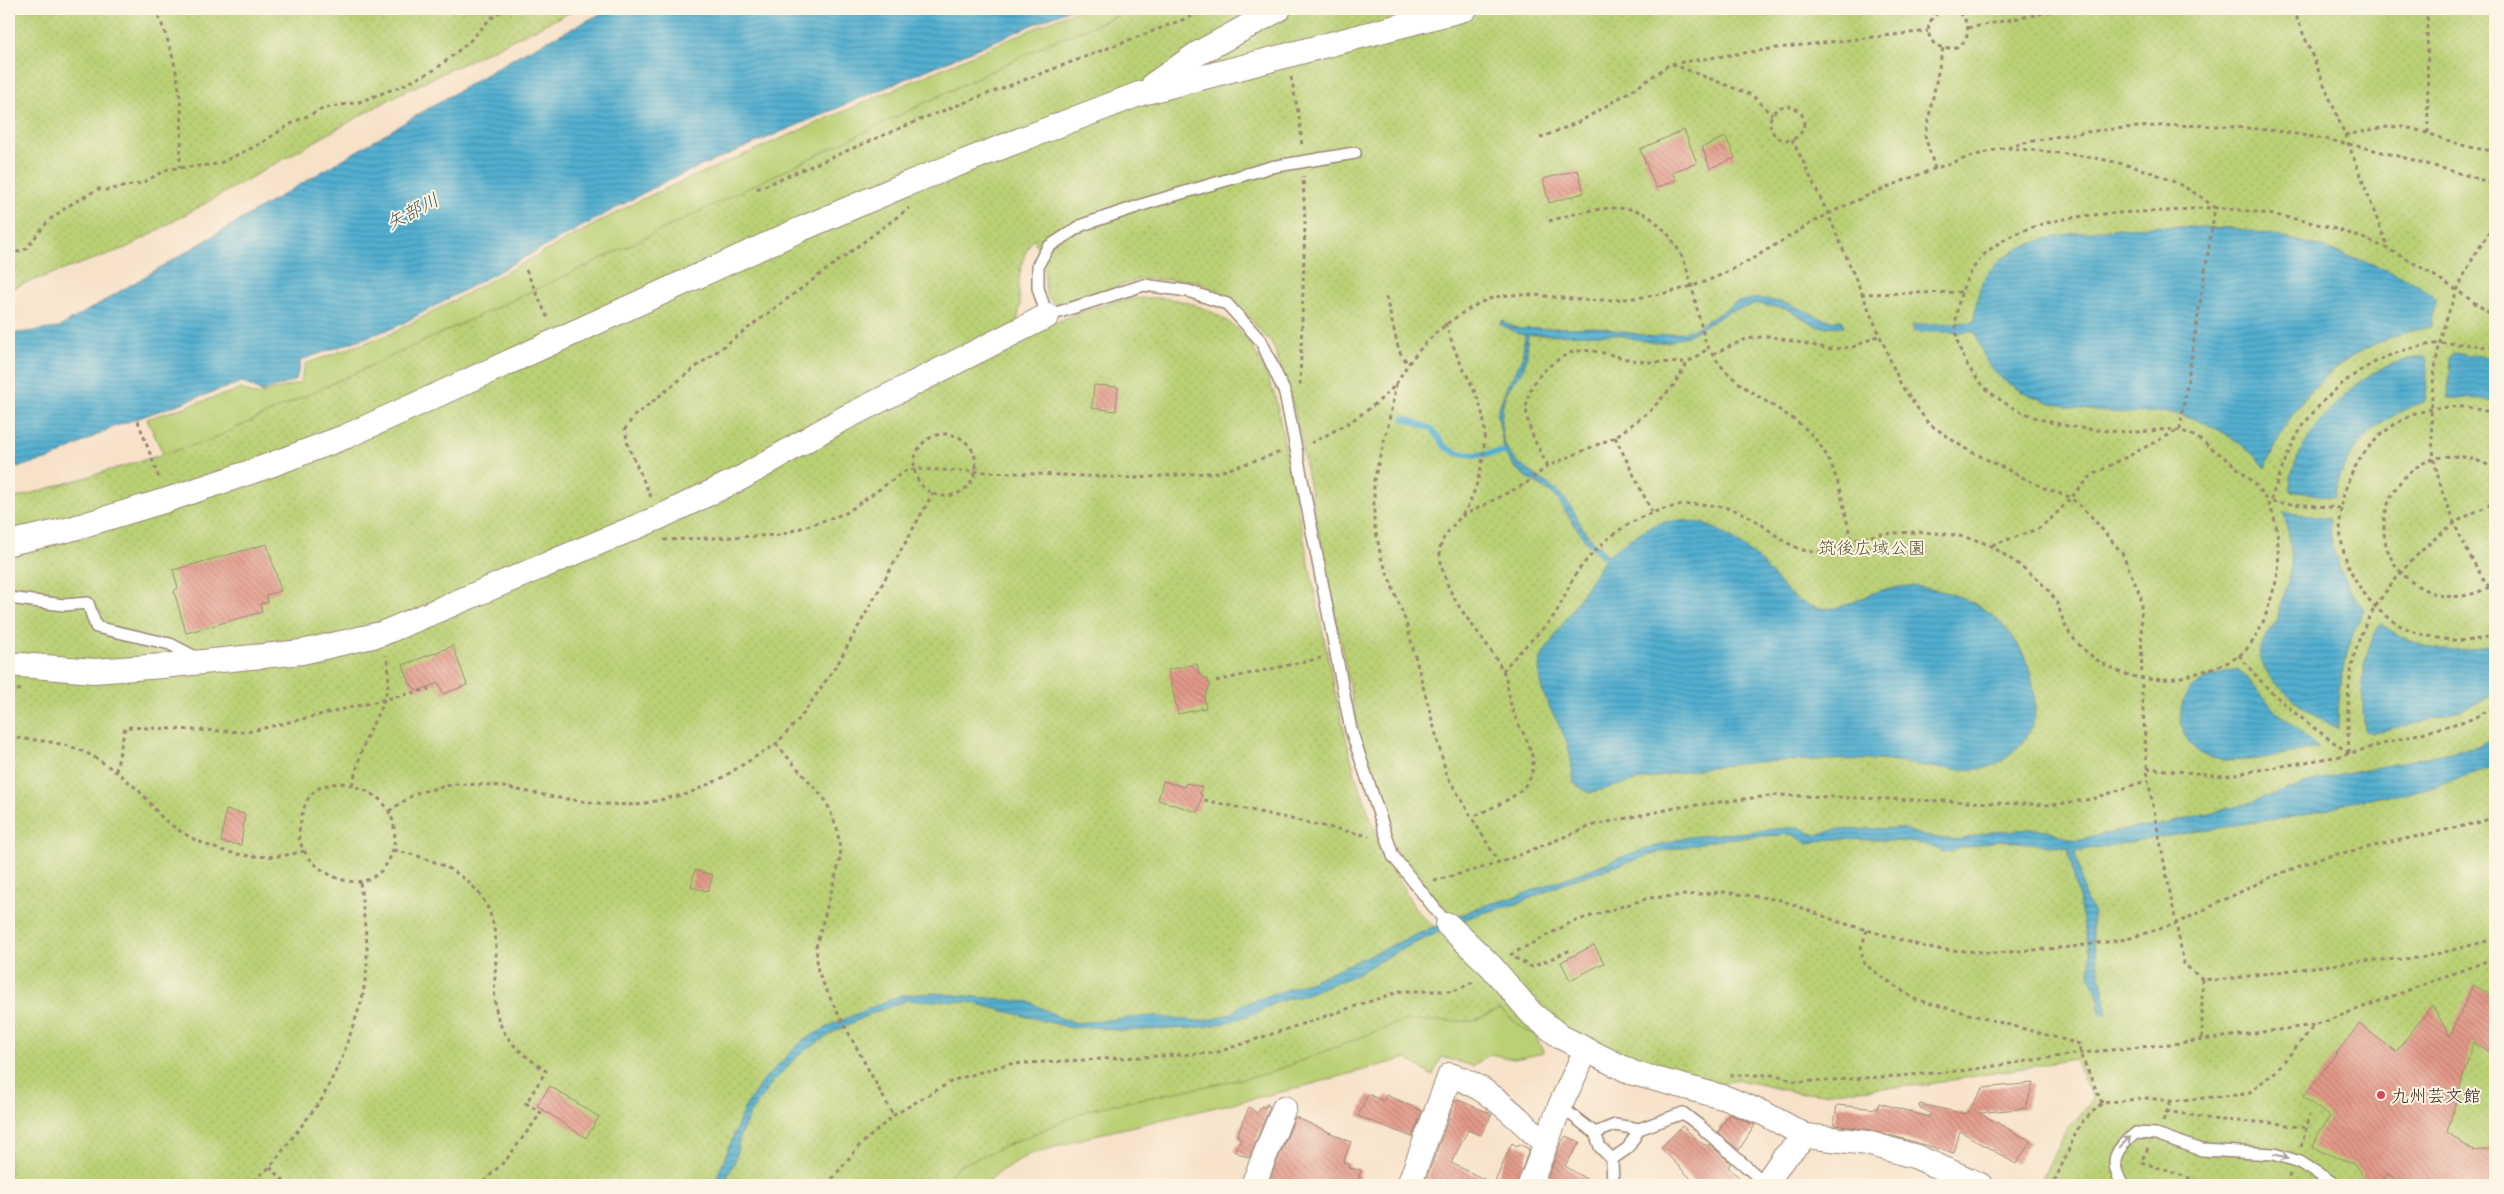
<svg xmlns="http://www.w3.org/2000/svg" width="2504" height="1194" font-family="'Patrick Hand','Klee One',sans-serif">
<defs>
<pattern id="park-dots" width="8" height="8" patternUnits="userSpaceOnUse" patternTransform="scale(1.25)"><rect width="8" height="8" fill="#bad074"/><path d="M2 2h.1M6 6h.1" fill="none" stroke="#a1b364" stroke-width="1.8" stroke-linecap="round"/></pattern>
<pattern id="water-rules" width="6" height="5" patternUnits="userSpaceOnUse" patternTransform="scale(1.25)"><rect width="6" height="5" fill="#52afd0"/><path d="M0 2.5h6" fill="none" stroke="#458fa8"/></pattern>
<pattern id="building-back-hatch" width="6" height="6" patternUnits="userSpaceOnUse" patternTransform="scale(1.25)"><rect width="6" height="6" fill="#e39989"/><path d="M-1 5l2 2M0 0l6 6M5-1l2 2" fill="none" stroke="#b97d6f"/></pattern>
</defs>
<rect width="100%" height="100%" fill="#fcf5e5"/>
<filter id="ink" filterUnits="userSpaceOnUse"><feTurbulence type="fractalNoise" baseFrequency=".02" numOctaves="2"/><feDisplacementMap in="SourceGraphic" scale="10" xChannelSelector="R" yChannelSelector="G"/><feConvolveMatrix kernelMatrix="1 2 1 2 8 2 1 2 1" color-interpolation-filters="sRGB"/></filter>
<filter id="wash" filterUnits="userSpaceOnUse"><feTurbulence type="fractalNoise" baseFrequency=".0096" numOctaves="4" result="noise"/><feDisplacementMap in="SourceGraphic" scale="20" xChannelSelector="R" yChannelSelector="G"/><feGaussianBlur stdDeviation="1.12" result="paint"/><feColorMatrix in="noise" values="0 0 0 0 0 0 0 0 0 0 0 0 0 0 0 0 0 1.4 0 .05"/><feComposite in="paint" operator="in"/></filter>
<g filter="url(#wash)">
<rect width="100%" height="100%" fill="#f7e2c9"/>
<!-- grass -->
<g fill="#bad074" stroke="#7a7d49">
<polygon points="1079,9 1240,9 177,484 147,419 241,389 256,395 300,383 305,364 393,333 642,199"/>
<polygon points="1487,987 1535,1035 1544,1053 1514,1059 1490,1054 1473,1066 1442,1057 1432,1076 1407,1058 1294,1089 1099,1134 1028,1155 999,1172 984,1185 834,1185"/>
</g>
<!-- park -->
<g fill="url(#park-dots)" stroke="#7a7d49">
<polygon points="9,9 577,9 397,95 128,247 9,289"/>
<path d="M1134,9H2495V1185H2039L2066,1131L2093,1100L2075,1059L1924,1085L1803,1094L1739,1080L1712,1084L1642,1070L1560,1034L1434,898L1399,857L1380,812L1359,733L1294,409L1273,345L1234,301L1196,281L1141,279L1057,307L1046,295L1044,270L1034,237C1025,250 1021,264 1019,280C1017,298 1024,302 1016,322L1024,336C1082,311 1140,282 1203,308C1220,315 1240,328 1251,344C1261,361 1268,378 1275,396L1336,697L1355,774L1381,847L1415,909L1461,952L1491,988L1555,1038L1526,1031L1500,1009L1473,1021H1403L1267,1074L1091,1109L959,1166L938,1185H9V500L208,441L584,267L1047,44Z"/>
</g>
<!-- water -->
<g fill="url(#water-rules)" stroke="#466c77">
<polygon points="610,9 1070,9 666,181 396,327 301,360 296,380 262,392 242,382 113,427 50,459 9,469 9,334 58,328 517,56"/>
<path d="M2150,226C2176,227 2203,227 2230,228C2268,230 2416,269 2436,300L2431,327C2351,340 2293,392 2266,468C2242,441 2212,422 2176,414C2161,411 2142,413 2127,413C2082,411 2024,405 1992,369C1983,359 1980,344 1975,332H1914L1912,325L1974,322C1976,303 1978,284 1991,269C2022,231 2105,230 2150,226Z"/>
<path d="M1757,298C1771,300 1785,302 1799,308C1816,315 1821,322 1842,320L1844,327L1817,326L1786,309L1758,304L1730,311L1689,335L1668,342L1653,343L1614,334L1528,335C1527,344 1528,355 1525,365C1519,378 1505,389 1503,404C1493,467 1531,464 1564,498C1572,507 1576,516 1582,527C1589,537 1599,546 1608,555C1621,545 1649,524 1665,522C1706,515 1737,538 1764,566C1781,584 1793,604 1820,608C1842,611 1859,598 1879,591C1887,588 1900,587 1909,586C1916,586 1923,588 1929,589C1984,596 2028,636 2034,692C2035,702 2036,713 2033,723C2028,740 2009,759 1992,766C1966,776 1908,762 1879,760C1857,759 1834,760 1812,760C1736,760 1662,773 1589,793L1574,783C1572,769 1571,754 1566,740C1555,712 1531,688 1542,656L1604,560L1586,542L1556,497L1518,471L1505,454L1497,413L1507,386L1522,360L1525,335L1517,333L1500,324L1503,320L1507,324L1519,329L1597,327L1653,337L1692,330L1737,302Z"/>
<polygon points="2456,353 2495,358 2495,403 2482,399 2448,398 2450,357"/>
<path d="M2423,356L2428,359L2425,401C2379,418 2344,447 2334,497L2290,491C2288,449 2343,389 2378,370C2392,363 2408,359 2423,356Z"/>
<path d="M2284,512L2330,519C2330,554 2343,582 2364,610C2344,647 2338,688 2338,729C2315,716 2267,685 2260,658C2256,645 2274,629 2277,617C2284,595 2293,573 2291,550C2290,537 2286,525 2284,512Z"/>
<path d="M2381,624C2416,649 2453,658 2495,644V694C2458,716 2411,724 2370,733L2365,731C2361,698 2360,652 2381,624Z"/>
<path d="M2238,669L2275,710L2318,748C2284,753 2242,767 2208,757C2185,749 2172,715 2187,694C2197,679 2222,672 2238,669Z"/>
<polygon points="2495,738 2495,766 2413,793 2362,799 2311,813 2076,851 2085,900 2094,912 2091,930 2108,1014 2100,1014 2100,1002 2090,978 2090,954 2068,848 2000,840 1944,852 1924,844 1884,840 1832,839 1808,843 1791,834 1723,839 1663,851 1575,879 1517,904 1476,915 1400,950 1353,976 1307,994 1277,1002 1259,1012 1222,1024 1192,1028 1122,1031 1093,1027 1072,1028 969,1002 907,1000 868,1015 832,1033 800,1054 772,1083 751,1112 740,1136 735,1161 723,1185 714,1185 744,1109 763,1080 802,1041 833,1024 901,995 935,993 1030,1002 1061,1018 1077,1023 1152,1016 1199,1021 1218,1018 1232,1013 1241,1005 1306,983 1479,907 1515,897 1633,853 1687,837 1799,827 1815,835 1836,830 1902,828 1923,836 1958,840 1991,832 2031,829 2047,830 2076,841 2117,831 2160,825 2242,805 2317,780 2474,747"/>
</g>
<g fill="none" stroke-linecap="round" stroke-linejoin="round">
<!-- stream -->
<polyline stroke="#52afd0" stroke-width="6" points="1404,418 1432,429 1445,447 1457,453 1476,455 1504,452"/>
</g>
<g id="blocks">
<!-- building -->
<g fill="url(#building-back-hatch)">
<polygon points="1684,130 1697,163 1672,172 1676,180 1656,188 1640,149"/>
<polygon points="1726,137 1735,158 1710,168 1702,147"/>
<polygon points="1578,170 1584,193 1549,203 1543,179"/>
<polygon points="1094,385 1118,387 1116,411 1092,408"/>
<polygon points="267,544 281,591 266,595 268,602 260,604 262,612 186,633 174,591 178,588 173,570"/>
<polygon points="453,646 467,685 443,694 439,683 417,691 410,683 403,665"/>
<polygon points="1197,664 1199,673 1208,680 1210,685 1204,698 1206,708 1178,714 1168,670"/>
<polygon points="1163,781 1184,787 1186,783 1202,787 1200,794 1202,795 1198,812 1158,800"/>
<polygon points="226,810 245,814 241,845 221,842"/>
<polygon points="695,870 713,875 708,891 691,887"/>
<polygon points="1594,945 1604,963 1570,980 1561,962"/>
<polygon points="2473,985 2495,996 2495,1056 2473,1042 2447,1132 2473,1151 2495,1148 2495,1185 2408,1185 2387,1174 2381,1185 2371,1185 2354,1164 2313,1148 2319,1132 2330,1117 2303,1097 2359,1024 2396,1052 2432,1005 2450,1036"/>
<polygon points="2033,1083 2026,1108 1979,1113 2031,1141 2016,1164 1960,1131 1954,1153 1871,1130 1834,1125 1837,1105 1877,1109 1879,1103 1929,1117 1930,1113 1919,1107 1920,1104 1966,1114 1983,1088"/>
<polygon points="550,1086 599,1117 586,1138 537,1106"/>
<polygon points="1368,1094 1383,1101 1386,1095 1422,1111 1412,1137 1358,1116"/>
<polygon points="1456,1099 1492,1114 1481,1135 1468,1130 1451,1163 1494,1184 1512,1143 1517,1146 1519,1144 1529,1149 1517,1185 1424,1185"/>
<polygon points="1267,1104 1270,1107 1249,1158 1234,1151 1241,1140 1237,1136 1249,1107 1257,1113 1262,1106 1264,1108"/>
<polygon points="1729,1114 1755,1125 1739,1150 1718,1132"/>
<polygon points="1295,1117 1351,1142 1343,1162 1350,1164 1349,1168 1361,1170 1357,1185 1268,1185"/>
<polygon points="1682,1126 1704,1145 1705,1144 1708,1147 1709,1144 1731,1163 1728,1167 1747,1185 1697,1185 1661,1148"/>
<polygon points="1566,1136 1580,1142 1565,1166 1596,1185 1545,1185 1561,1143"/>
</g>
</g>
</g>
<g filter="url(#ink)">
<use href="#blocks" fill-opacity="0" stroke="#998674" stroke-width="1"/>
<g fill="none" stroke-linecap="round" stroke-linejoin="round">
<defs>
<g id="lane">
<polyline points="1355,153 1271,167 1148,203 1082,225 1048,247 1038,265 1038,288 1047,316 1144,285 1188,291 1227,304 1261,341 1285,393 1351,730 1393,856 1448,925"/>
<polyline points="9,598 64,605 88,603 96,627 170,644 197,658"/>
<polyline points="1560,1106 1595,1133 1600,1147 1612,1159 1613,1185"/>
<polyline points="1595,1133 1615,1125 1639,1129"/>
<polyline points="1612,1159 1628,1148 1639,1129 1683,1113 1701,1127 1766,1184"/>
<path d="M2123,1185C2108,1161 2115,1149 2136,1133L2156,1134L2202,1150L2274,1154L2300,1162L2336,1185"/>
</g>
<g id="street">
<polyline points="1154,84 1197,54 1279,9"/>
<polyline points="9,543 67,530 167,500 265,467 347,436 799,230 909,183 1139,94 1465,9"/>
<polyline points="9,664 94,671 163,666 302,652 381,634 660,517 743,477 839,421 1047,316"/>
<polyline points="1448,925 1491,966 1532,1014 1561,1037 1633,1073 1726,1098 1765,1114 1806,1136"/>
<polyline points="1253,1185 1284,1108"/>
<path d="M1409,1185L1450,1075C1488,1086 1516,1117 1545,1143"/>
<polyline points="1530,1185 1560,1106 1586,1050"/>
<polyline points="1765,1185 1783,1159 1806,1136 1867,1143 1917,1157 1980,1185"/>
</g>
</defs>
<!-- lane casing -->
<use href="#lane" stroke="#998674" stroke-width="14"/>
<!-- street casing -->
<use href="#street" stroke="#998674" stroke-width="26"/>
<!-- path -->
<g stroke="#998674" stroke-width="3" stroke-dasharray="4 4" stroke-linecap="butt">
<path d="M155,9C179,59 186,113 179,168"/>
<path d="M1945,9C1922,17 1923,48 1948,48C1973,49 1974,17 1952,9"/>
<polyline points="2293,9 2345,135 2388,248"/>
<polyline points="2427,9 2428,133"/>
<polyline points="1968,28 2065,9"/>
<polyline points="1672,64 1752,95 1772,115"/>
<polyline points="1291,77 1300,122 1302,148"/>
<circle cx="1787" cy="123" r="17"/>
<path d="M2345,135C2363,132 2385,125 2403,127C2435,132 2463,151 2495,150"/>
<polyline points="1540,138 1581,121 1639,86 1670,64 1777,48 1928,31"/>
<polyline points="1792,139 1828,214 1901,385 1928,423 1964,448 2044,488 2070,497 2091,516 2122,553 2141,597 2142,696 2148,780 2184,964 2202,979 2218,980 2359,961 2421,958 2495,939"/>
<polyline points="1935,169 1925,136 1943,48"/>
<polyline points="757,189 924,118 1211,9"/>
<path d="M1549,221C1577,213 1625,198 1651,218C1686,246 1689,276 1699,317C1702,328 1704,340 1709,349C1732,388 1768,399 1801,425C1837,453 1842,500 1851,541"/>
<path d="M2495,225C2446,289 2423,376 2434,457C2441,501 2468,560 2495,595"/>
<polyline points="9,255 26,249 49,220 68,206 98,189 107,190 142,183 168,169 218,164 258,145 294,122 325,108 359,102 404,85 436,69 469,42 490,19 504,9"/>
<polyline points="526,270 549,321"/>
<polyline points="1861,294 1962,292"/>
<polyline points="1386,297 1399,351 1408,364"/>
<path d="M1445,323C1450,336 1454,349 1460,362C1469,380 1479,397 1483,417C1488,445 1480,481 1468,506C1460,522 1438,535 1440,554C1444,602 1481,629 1502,669C1508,679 1508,694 1511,705C1517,729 1543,755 1529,780C1518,799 1491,807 1473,817"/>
<polyline points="1713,354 1746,339 1768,336 1830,349 1853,347 1880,335"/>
<polyline points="1396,384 1388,426 1374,480 1374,522 1381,557 1406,622 1447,776 1499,863"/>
<polyline points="1300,385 1305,223 1303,176"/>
<path d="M2495,414C2387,375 2295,501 2364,593C2379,614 2400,629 2425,635C2447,641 2474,644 2495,634"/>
<polyline points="138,421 160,481"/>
<circle cx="945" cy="465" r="31"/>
<polyline points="1615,437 1652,512"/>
<path d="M1311,443C1342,427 1371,412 1395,385C1400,378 1404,370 1409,363C1429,336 1452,317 1482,302C1511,288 1552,298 1584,300C1620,301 1657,297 1692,286C1741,271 1782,238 1828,214C1862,197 1899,182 1934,169C2045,128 2180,115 2296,134C2364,145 2429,164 2495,184"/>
<path d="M1548,466C1529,431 1511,400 1548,367C1556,361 1567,352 1578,351C1595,349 1611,355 1627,359C1646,363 1668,363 1688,362"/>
<path d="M2495,469C2402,414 2335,552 2430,592C2452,601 2477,596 2495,583"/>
<polyline points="651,497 628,446 625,429 633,417 692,370 909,208"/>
<path d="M2340,508L2270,502C2279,478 2287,451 2301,429C2330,386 2375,353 2427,345C2449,341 2473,345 2495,348"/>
<polyline points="1462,516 1525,484 1548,466 1615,437 1650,411 1673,386 1688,362 1709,348"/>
<polyline points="664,540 780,535 846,513 905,471 914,469 1135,478 1220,472 1281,452"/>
<path d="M1992,545L2038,529L2054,516L2092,475L2180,429L2215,208C2160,161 2078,154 2008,148"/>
<path d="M2239,655C2270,696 2307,724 2349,753"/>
<path d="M1503,671C1518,651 1538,636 1553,617C1563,603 1568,585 1578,571C1613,523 1671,492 1731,509C1760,517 1777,542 1803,550C1824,556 1833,547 1852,541C1885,528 1964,529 1994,548C2014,561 2036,575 2051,594C2060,605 2061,619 2068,631C2075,642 2087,653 2097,660C2143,689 2177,682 2226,663C2257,650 2265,619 2274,588C2279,574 2279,562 2278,547C2278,502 2255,481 2221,455C2209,446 2191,431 2176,430C2163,428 2148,432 2134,432C2075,431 2001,421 1968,366C1961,353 1956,341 1956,327C1955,301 1968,269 1987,252C2032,213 2111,213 2167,211C2184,210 2202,207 2219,208C2259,211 2303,219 2342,231C2397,247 2448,284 2495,317"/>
<polyline points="1216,681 1321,658"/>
<polyline points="9,691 25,689"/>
<path d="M9,739L15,738C42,741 69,742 92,756C111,767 128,780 143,795C151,803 157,814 166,821C205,852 257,865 304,851"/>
<polyline points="776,744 826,801 837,828 841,856 816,947 818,972 834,1006 893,1115"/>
<path d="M2349,753C2347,715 2346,676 2359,640C2373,598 2419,548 2455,523C2467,515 2482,509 2495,502"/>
<polyline points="2147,768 2224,776 2340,756 2472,719 2495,707"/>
<polyline points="116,771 125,727 247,732 429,689"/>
<path d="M341,783C354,785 369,791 379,799C402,819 399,859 375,876C350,893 309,869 300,842C298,836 300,826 301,820C306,794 315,785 341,783Z"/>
<path d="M352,785C356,772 359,759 363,747C375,712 396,696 386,655"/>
<polyline points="1204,800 1369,836"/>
<polyline points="389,811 416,793 454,784 493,785 559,798 604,804 637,805 687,794 720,779 776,744 801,717 838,663 933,493"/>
<path d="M394,850C452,863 497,885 496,953C496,979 490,1003 502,1028C511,1047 530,1059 546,1071L526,1103L541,1113L506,1160L480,1185"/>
<polyline points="1434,881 1499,863 1594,825 1680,807 1777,795 2051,805 2093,799 2148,780"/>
<polyline points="1867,930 1861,948 1864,964 1914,999 2080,1044 2080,1053 2102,1103"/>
<polyline points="1510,955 1572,922 1649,898 1724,892 1781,900 1839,922 1933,949 1996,953 2071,947 2127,939 2175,924 2269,878 2320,858 2481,822 2495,816"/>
<polyline points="1515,958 1532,967 1573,949"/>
<polyline points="2489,961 2495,966"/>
<polyline points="2202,979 2202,1039"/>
<polyline points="1730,1075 1776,1075 1797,1082 1899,1076 1968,1070 2080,1053 2180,1043 2315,1025 2495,958"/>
<polyline points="2166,1111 2219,1120 2274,1123 2307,1128"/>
<polyline points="2163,1121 2171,1101"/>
<polyline points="2301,1147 2310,1115"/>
<polyline points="2148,1148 2141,1162 2211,1185"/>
<polyline points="270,1167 288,1185"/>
<polyline points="247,1185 270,1167 322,1099 342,1058 362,1000 367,968 367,944 360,882"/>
<polyline points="827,1185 859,1146 894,1115 954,1080 1008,1064 1215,1053 1401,991 1454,991 1475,981"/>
<polyline points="2047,1185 2056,1178 2080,1124 2102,1103 2147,1098 2171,1101 2247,1094 2275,1072 2314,1026"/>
<polyline points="2286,1185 2290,1174"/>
</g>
<!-- lane -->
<use href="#lane" stroke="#fff" stroke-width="11"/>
<!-- street -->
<use href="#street" stroke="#fff" stroke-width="24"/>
</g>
<!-- one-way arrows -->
<defs><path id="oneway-shaft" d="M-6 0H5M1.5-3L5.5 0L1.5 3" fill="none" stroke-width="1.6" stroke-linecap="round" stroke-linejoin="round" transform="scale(1.25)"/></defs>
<g stroke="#a79f9a">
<use href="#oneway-shaft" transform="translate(2125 1142) rotate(-45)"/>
<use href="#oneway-shaft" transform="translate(2281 1156) rotate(14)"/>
</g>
</g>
<!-- markers -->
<circle fill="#d1495b" stroke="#fcf5e5" stroke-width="2" cx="2381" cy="1095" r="5"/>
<g text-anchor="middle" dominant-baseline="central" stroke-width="4" stroke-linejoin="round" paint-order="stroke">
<!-- park labels -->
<g font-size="18" fill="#5b5434" stroke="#fcf5e5">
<text x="1872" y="547">筑後広域公園</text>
</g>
<!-- poi labels -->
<g font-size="18" fill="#3b2a1e" stroke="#fcf5e5" text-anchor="start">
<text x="2391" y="1095">九州芸文館</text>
</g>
<!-- water labels -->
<g font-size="19" font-style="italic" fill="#43595c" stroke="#fcf5e5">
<text transform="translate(412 211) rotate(-28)">矢部川</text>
</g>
</g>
<!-- margin -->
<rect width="2504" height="1194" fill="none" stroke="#fcf5e5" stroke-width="30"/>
</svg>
